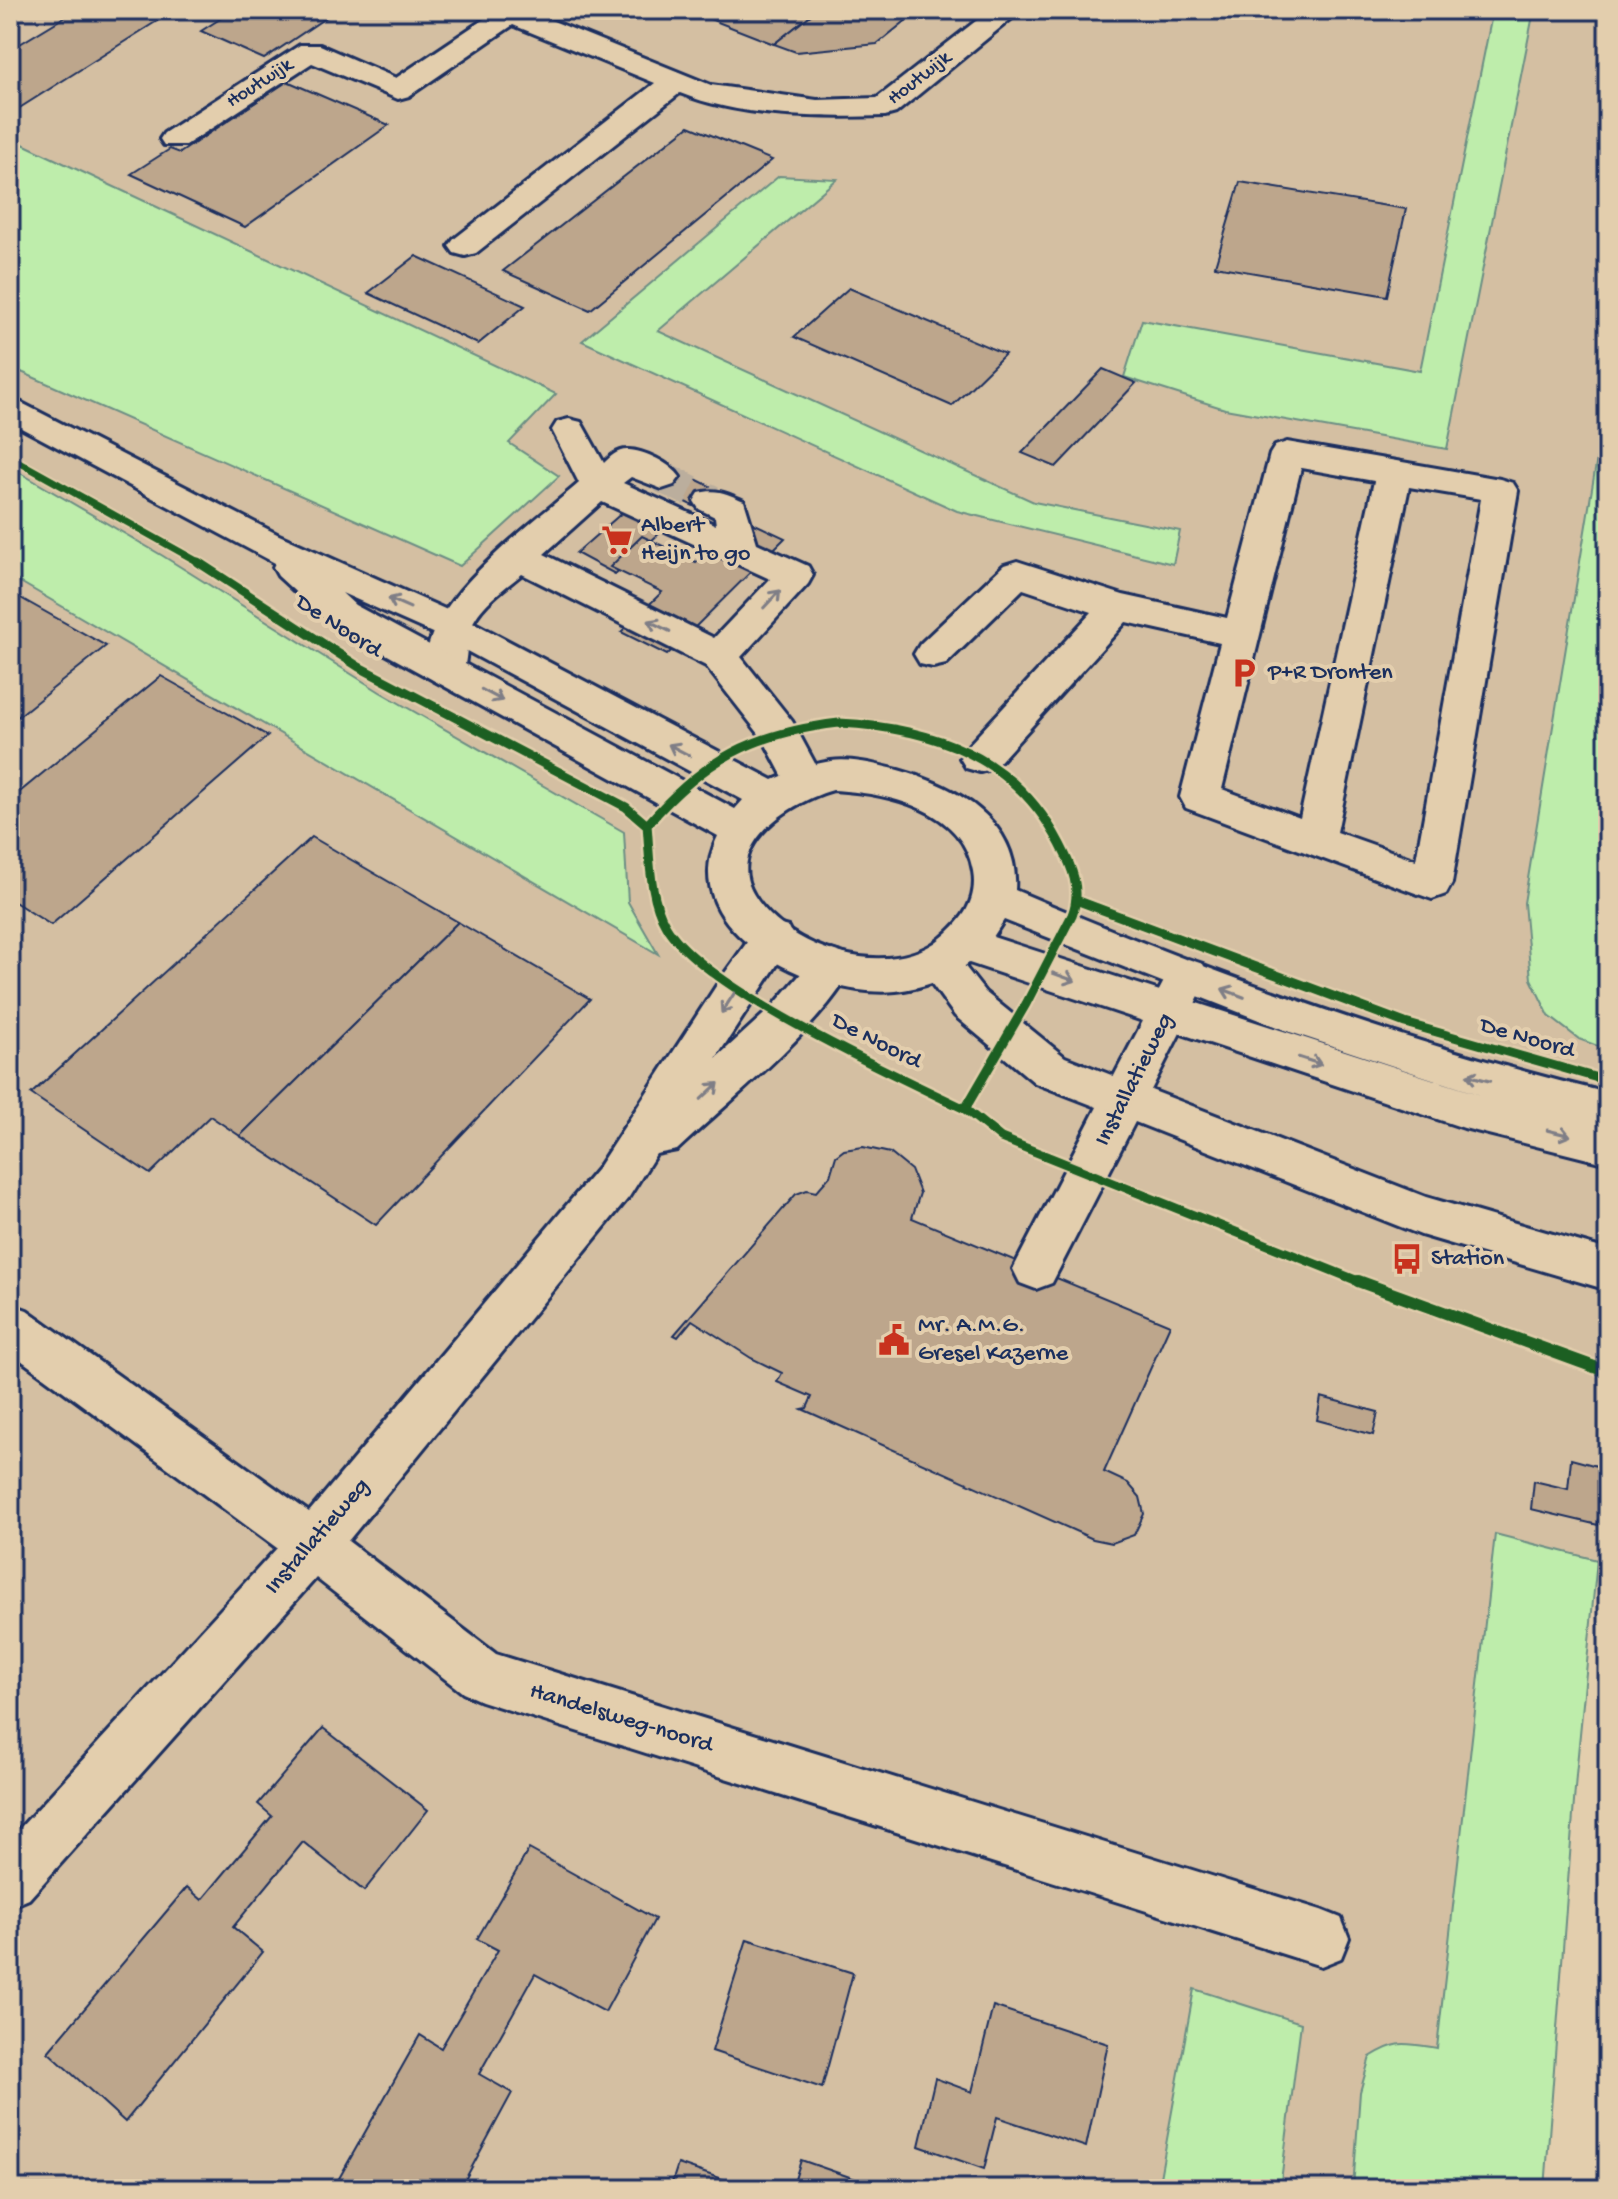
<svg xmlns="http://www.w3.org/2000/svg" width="1618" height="2199" font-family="'Gochi Hand',sans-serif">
<rect width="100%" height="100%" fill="#e3cead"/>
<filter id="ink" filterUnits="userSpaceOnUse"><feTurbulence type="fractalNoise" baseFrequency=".0125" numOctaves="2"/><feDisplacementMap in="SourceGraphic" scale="16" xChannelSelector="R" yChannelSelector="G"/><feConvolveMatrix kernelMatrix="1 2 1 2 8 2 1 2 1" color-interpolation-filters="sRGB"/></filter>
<g filter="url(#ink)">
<!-- built -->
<polygon fill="#d4bfa2" points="10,10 1608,10 1608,369 1597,458 1579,1039 1608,1050 1608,1442 1599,1544 1597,1560 1495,1534 1437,2049 1360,2092 1353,2189 10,2189"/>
<!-- green -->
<g fill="#beedab" stroke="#6c8e84" stroke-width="2">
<polygon points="1493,10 1534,10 1447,449 1225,409 1124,377 1142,320 1420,371"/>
<polygon points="10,138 556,394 509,443 559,476 460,566 10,367"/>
<polygon points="779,176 837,179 658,331 1034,502 1180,531 1173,564 957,511 582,341"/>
<polygon points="1608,369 1608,1050 1579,1039 1549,1016 1531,979 1524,903 1597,458"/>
<polygon points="10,467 163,556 380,692 624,832 628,902 658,954 10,576"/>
<path d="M1495,1534L1597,1560L1576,1775L1545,2189H1353L1360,2092L1370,2057C1398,2039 1406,2043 1437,2048Z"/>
<polygon points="1194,1989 1301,2023 1280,2189 1158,2189"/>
</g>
<!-- building -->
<g fill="#bda68c" stroke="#1b2f5e" stroke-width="2">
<polygon points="76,10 151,10 165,16 10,114 10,50"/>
<polygon points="234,10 337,10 264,59 201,31"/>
<polygon points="702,10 817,10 774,44 697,14"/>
<polygon points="817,10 919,10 877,44 796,52 774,44"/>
<polygon points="287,81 389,125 245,227 131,174 170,149 180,153"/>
<polygon points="689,126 772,160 590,310 503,271"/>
<polygon points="1240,182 1406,209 1387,296 1215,266"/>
<polygon points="416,256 525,306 478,344 368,293"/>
<polygon points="849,288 1005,354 952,406 794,337"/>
<polygon points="1103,369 1136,383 1056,467 1022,453"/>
<polygon points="671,467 722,492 702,510 651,486"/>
<polygon points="623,512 662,531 615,574 576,553"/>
<polygon points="742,518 785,538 667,655 621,632 662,592 610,567 642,536 696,562"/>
<polygon points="10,592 106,646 10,723"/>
<polygon points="161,676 268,736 51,925 10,899 10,800"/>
<polygon points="312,837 458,922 240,1136 210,1116 150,1174 31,1094"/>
<polygon points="458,922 590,999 376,1225 240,1136"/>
<polygon points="863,1147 890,1153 911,1170 920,1193 912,1218 1170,1325 1104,1472 1128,1483 1140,1497 1144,1514 1134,1535 1112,1543 1093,1539 802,1409 807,1408 812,1397 777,1382 782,1373 751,1358 692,1320 678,1337 674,1335 796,1194 807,1190 816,1192 830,1176 836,1156 844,1150"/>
<polygon points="1321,1397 1378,1412 1373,1435 1317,1420"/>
<polygon points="1571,1459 1608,1469 1608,1523 1598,1520 1598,1525 1531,1509 1534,1481 1568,1489"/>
<polygon points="323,1728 428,1810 364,1891 303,1842 233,1927 263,1952 125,2122 48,2052 187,1887 202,1900 272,1816 258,1804"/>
<polygon points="529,1849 655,1919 605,2012 535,1974 479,2074 512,2093 460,2189 333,2189 420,2035 441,2048 498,1950 477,1939"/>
<polygon points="747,1939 853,1973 822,2088 712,2051"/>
<polygon points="993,2006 1108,2044 1086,2147 997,2117 984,2169 919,2146 935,2078 972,2092"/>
<polygon points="801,2160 884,2189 792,2189"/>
<polygon points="678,2164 751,2189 670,2189"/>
</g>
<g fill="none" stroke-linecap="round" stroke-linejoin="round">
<!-- minor-tunnel -->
<polyline stroke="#bbae9d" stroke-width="32" stroke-dasharray="32 16" stroke-linecap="butt" points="662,477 712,501"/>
<defs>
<g id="minor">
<path d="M487,10H526L711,85L817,100L877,98L990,10H1022L896,113L885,116C821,118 740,118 680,93L476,253L465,256L454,253L449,246L454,239L655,83L513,25L409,96L398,99L312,63L186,145H164L160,139L164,133L300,45H320L396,78L490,15Z"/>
<path d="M569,419L581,422L604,463C610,457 617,450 627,450C642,449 672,464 680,477L674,485L662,489L631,477L623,483L716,525L715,517L699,509L694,501L699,493C717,488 728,494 744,501L757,543L808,566L813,575L808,584L741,657L792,721L825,782L819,792L805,797L791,792L763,739L706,666L522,574C504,589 478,606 470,630C465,647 469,664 459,680L446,684L433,680C397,618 539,519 579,483L552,430L557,422ZM602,502L770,579L714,638L544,554Z"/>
<path d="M1287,442L1500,479L1513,483L1518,491L1452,883L1446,894L1432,899L1418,894L1186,808L1180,797L1220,643L1126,622L994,768L980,772L966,768L960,758L966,748L1092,612L1023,589L946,664L933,667L920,664L914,654L920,644L1004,565L1017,561L1123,595L1227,618L1270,454L1275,446ZM1301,468L1374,481L1300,818L1222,789ZM1409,487L1481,499L1416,860L1337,832Z"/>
<path d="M773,923L788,927L794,939L716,1058L773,1006L817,955L832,950L847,955L853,967C822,1027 728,1102 677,1150L656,1154L629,1197L348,1541L496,1654L1321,1910L1341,1918L1349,1938L1341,1958L1321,1966L481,1701L463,1693L316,1578L29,1899L10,1907V1839L277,1548L10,1352V1304L27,1310L309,1512L597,1169L722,977L758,927Z"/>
<polygon points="937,945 952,950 985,992 1065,1057 1114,1076 1173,964 1188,959 1203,964 1209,976 1151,1090 1426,1197 1608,1250 1608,1290 1421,1235 1135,1122 1052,1283 1036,1289 1020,1283 1013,1269 1097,1107 1035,1083 955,1016 916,962 922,950"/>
</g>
<path id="major" d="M10,397L279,535L465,618L773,780C791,772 812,764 831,761C852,758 878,765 898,770C955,786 1020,820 1015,890C1207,972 1405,1044 1608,1093V1164L1464,1128L969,963C948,979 923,988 896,991C819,999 671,933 718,836L329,623L278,576L273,567L275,563L10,422ZM342,593L439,636L743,800L735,809L355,605ZM833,790C886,793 963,808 973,871C978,900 963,920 941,938C890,981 787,950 754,895C723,844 793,801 833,790ZM1004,920L1287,1031L1484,1096L993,937Z"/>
</defs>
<!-- minor casing -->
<use href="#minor" stroke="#1b2f5e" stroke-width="6"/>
<!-- major casing -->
<use href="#major" stroke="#1b2f5e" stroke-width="6"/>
<!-- minor -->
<use href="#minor" fill="#e3cead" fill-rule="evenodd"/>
<!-- major -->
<use href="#major" fill="#e3cead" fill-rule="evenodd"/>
<defs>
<polyline id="cycleway-far2" points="10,457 202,564"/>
<g id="cycleway-far1">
<polyline points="198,562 359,667 626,807 647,825"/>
<path d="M839,723C934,728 1014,756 1060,844C1072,867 1082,890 1072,915L1026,1004L965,1109C895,1075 703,989 666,926C649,898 650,857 647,825C704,759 753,733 839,723Z"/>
<polyline points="1076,900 1405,1023 1608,1081"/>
<polyline points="965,1109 1001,1138 1363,1283"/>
</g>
<polyline id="cycleway" points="1358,1281 1608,1372"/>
</defs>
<!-- cycleway-far2 casing -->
<use href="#cycleway-far2" stroke="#e3cead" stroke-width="11"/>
<!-- cycleway-far1 casing -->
<use href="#cycleway-far1" stroke="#e3cead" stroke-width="14"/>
<!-- cycleway casing -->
<use href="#cycleway" stroke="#e3cead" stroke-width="17"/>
<!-- cycleway-far2 -->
<use href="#cycleway-far2" stroke="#1b5e20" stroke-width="7"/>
<!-- cycleway-far1 -->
<use href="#cycleway-far1" stroke="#1b5e20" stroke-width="9"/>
<!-- cycleway -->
<use href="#cycleway" stroke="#1b5e20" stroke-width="12"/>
</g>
<!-- one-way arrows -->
<defs><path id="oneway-shaft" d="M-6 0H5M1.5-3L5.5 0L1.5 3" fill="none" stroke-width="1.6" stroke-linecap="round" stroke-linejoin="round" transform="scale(2)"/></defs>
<g stroke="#7f7e86">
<use href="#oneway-shaft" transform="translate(772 599) rotate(-47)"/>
<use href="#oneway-shaft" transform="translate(399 603) rotate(-156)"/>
<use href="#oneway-shaft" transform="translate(659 626) rotate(-154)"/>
<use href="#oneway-shaft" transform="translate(492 695) rotate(28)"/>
<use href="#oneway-shaft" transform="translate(679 750) rotate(-152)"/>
<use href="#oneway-shaft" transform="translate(1064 977) rotate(20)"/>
<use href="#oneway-shaft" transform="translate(1233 993) rotate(-159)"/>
<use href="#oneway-shaft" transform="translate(728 1003) rotate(123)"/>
<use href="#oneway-shaft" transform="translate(1310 1061) rotate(18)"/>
<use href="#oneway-shaft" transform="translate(1478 1078) rotate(-165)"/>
<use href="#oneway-shaft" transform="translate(710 1091) rotate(-43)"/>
<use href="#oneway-shaft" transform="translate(1559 1133) rotate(14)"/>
</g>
</g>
<!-- icons -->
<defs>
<symbol id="supermarket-bare" viewBox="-9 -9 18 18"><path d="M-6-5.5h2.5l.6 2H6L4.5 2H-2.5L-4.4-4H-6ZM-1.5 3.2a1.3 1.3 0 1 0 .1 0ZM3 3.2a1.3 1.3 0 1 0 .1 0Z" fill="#c8321e" stroke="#e3cead" stroke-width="2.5" paint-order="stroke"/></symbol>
<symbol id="parking-bare" viewBox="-9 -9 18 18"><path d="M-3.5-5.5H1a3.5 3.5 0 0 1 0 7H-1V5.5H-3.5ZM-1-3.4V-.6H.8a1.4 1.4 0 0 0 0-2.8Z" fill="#c8321e" stroke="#e3cead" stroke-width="2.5" paint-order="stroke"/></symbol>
<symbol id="bus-bare" viewBox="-9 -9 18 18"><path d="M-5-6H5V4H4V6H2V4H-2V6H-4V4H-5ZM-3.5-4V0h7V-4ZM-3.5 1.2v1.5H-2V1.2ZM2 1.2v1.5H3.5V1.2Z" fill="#c8321e" stroke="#e3cead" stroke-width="2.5" paint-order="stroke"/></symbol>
<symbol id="civic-bare" viewBox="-9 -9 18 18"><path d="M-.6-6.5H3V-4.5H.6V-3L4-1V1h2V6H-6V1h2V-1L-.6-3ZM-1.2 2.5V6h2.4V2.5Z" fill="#c8321e" stroke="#e3cead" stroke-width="2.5" paint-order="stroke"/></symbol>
</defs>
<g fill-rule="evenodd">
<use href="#supermarket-bare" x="595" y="518" width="44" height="44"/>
<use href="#parking-bare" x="1222" y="651" width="44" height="44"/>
<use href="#bus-bare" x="1385" y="1237" width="44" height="44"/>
<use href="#civic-bare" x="872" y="1318" width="44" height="44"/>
</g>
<g text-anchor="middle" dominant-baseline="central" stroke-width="8" stroke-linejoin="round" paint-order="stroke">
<!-- far-street labels -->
<g font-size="20" fill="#1b2f5e" stroke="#e3cead">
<text transform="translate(920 79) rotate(-38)">Houtwijk</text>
<text transform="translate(260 84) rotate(-33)">Houtwijk</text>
</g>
<!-- poi labels -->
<g font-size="24" fill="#1b2f5e" stroke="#e3cead" text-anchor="start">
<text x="641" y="526">Albert<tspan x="641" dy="28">Heijn to go</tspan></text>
<text x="1268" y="673">P+R Dronten</text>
<text x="1431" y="1259">Station</text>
<text x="918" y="1326">Mr. A.M.G.<tspan x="918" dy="28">Gresel Kazerne</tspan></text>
</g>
<!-- street labels -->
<g font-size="24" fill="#1b2f5e" stroke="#e3cead">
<text transform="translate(338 627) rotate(33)">De Noord</text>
<text transform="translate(1527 1039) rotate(16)">De Noord</text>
<text transform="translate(876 1042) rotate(27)">De Noord</text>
<text transform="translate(1135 1080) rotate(-63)">Installatieweg</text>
<text transform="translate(318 1537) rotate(-49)">Installatieweg</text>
<text transform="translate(621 1719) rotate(17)">Handelsweg-noord</text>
</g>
</g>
<!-- margin -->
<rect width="1618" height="2199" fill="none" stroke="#e3cead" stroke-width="40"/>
<rect x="20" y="20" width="1578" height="2159" fill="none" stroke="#1b2f5e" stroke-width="3" filter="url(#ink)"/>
</svg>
